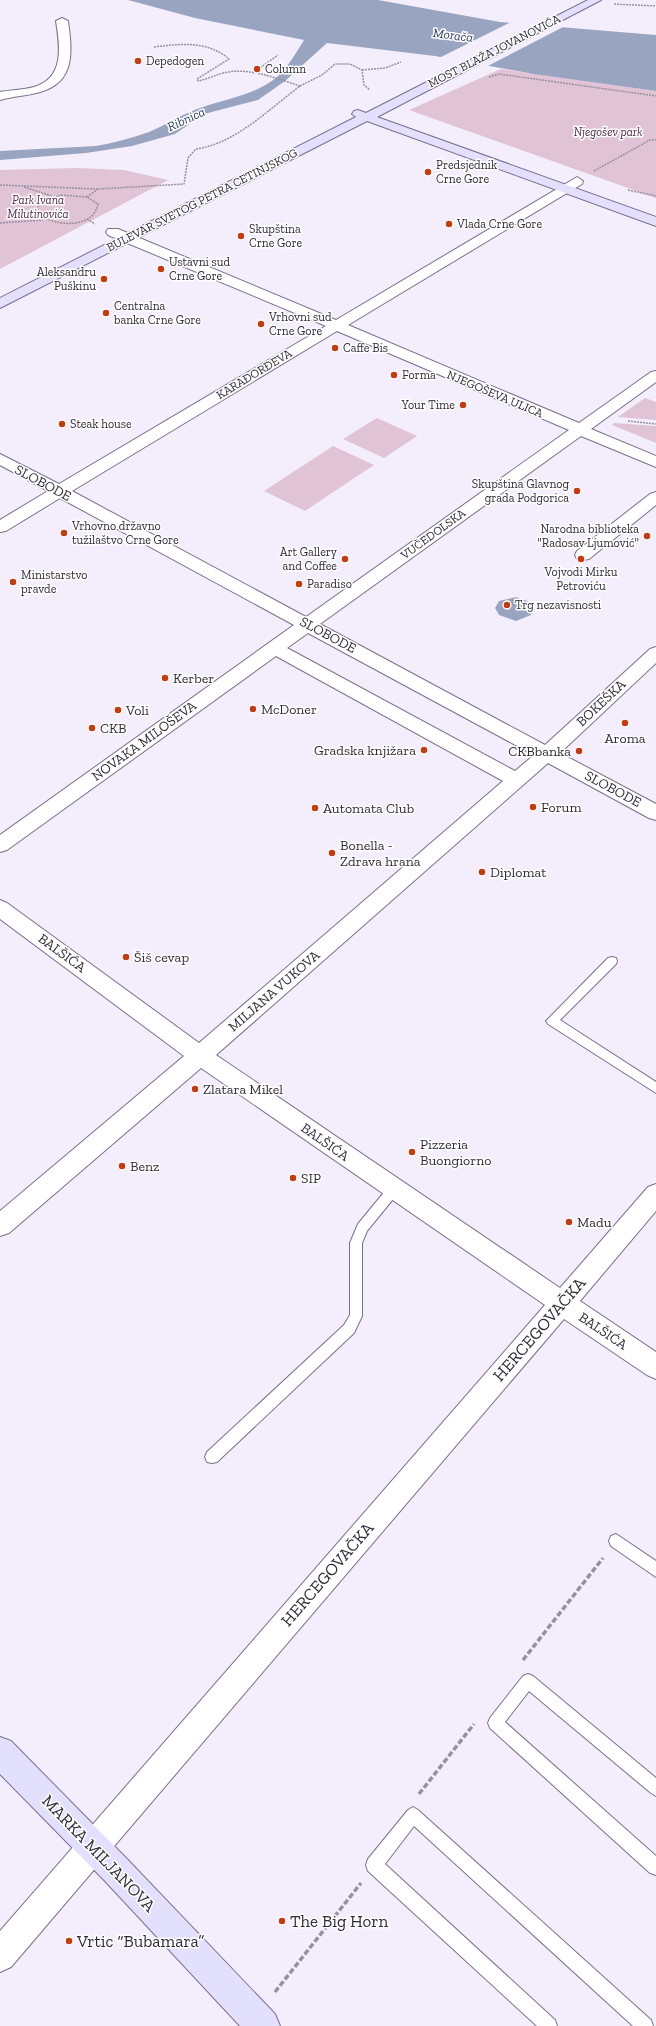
<svg xmlns="http://www.w3.org/2000/svg" width="656" height="2026" font-family="'Zilla Slab',serif">
<rect width="100%" height="100%" fill="#f4eefc"/>
<!-- green -->
<g fill="#e0c4d5">
<polygon points="501,69 656,91 656,198 409,110"/>
<polygon points="76,168 124,170 168,180 0,269 0,170"/>
<polygon points="645,398 656,402 656,420 618,417"/>
<polygon points="377,418 417,436 384,458 343,439"/>
<polygon points="614,423 656,426 656,443 612,425"/>
<polygon points="333,446 374,465 305,511 264,491"/>
</g>
<!-- water -->
<g fill="#99a4c1">
<path d="M128,0H378L500,22L656,35V91L534,74L435,56L327,43L285,81L258,100L204,114L175,134L132,146L86,153L0,160V151L96,146C113,143 132,138 149,132C164,126 177,117 192,111C219,100 255,96 277,77C288,67 296,53 304,40L195,18Z"/>
<polygon points="516,597 527,601 533,608 531,615 516,621 499,615 495,608 499,601"/>
</g>
<!-- pier -->
<polygon fill="#f4eefc" points="513,21 567,25 484,68 437,59"/>
<g fill="none" stroke-linecap="round" stroke-linejoin="round">
<defs>
<g id="lane">
<polygon points="612,957 616,958 617,961 616,964 560,1020 656,1082 656,1093 548,1024 546,1021 608,958"/>
<polygon points="394,1184 398,1185 400,1189 398,1193 367,1231 362,1243 362,1316 354,1333 217,1462 212,1463 207,1462 205,1457 207,1452 344,1325 350,1315 350,1243 358,1224 390,1185"/>
<polygon points="616,1534 656,1561 656,1577 611,1546 609,1541 611,1536"/>
<polygon points="528,1674 533,1676 656,1778 656,1796 651,1793 529,1691 505,1722 656,1856 656,1875 650,1873 490,1728 488,1723 490,1718 523,1676"/>
<polygon points="413,1807 418,1810 651,2020 653,2026 633,2026 414,1826 385,1864 555,2020 557,2026 537,2026 368,1871 366,1865 368,1859 408,1810"/>
</g>
<g id="street">
<path d="M62,18L68,21C72,51 76,82 40,92C27,96 13,96 0,100V92C11,90 23,90 34,87C65,78 60,46 56,21Z"/>
<path d="M577,177L583,181L582,184L348,325L579,423L651,372L656,371V382L591,429L656,456V467L581,436L320,624L545,745L650,649L656,647V663L560,753L656,804V820L649,818L548,763L216,1055L560,1288L648,1187L656,1184V1211L580,1301L656,1352V1379L647,1375L564,1319L11,1967L0,1972V1931L545,1305L201,1068L9,1233L0,1236V1211L184,1056L0,919V900L7,903L199,1043L503,781L276,656L7,850L0,852V835L294,625L60,498L6,531L0,532V520L48,491L0,465V454L59,484L326,326L108,235L106,232L108,229H118L336,320ZM337,331L569,430L306,617L72,491ZM308,633L534,755L515,771L287,648Z"/>
<polygon points="656,492 656,505 589,559 583,560 577,559 575,555 577,551 650,494"/>
</g>
<g id="secondary">
<polygon points="588,0 601,0 377,117 656,217 656,226 367,121 0,308 0,298 356,117 352,114 354,111 358,110 366,113"/>
<polygon points="0,1737 11,1741 127,1859 275,2014 280,2026 240,2026 105,1881 0,1774"/>
</g>
</defs>
<!-- lane casing -->
<use href="#lane" stroke="#7b6e8c" stroke-width="2"/>
<!-- street casing -->
<use href="#street" stroke="#7b6e8c" stroke-width="2"/>
<!-- secondary casing -->
<use href="#secondary" stroke="#7b6e8c" stroke-width="2"/>
<!-- path-far1 -->
<g stroke="#97919f" stroke-width="1.5" stroke-dasharray="2 1" stroke-linecap="butt">
<polyline points="614,4 656,6"/>
<polyline points="362,70 385,68 401,62"/>
<polyline points="253,73 278,55"/>
<polyline points="489,77 499,74 656,96"/>
<polyline points="300,86 322,75 335,64 350,64 362,70 364,85 370,90"/>
<polyline points="594,171 650,140 656,140"/>
<polyline points="0,185 98,189"/>
<polyline points="24,187 52,196"/>
<polyline points="628,190 656,196"/>
<path d="M61,195L87,197L98,204C93,231 51,226 35,212L41,202Z"/>
<path d="M87,197L98,189L184,184L188,158L196,149C235,144 269,109 300,86C278,79 251,68 228,72C217,74 208,79 198,81L197,79L229,59C207,40 180,44 153,47"/>
<polyline points="87,219 95,224"/>
<polyline points="0,223 43,220"/>
<polyline points="628,421 656,424"/>
</g>
<!-- path -->
<g stroke="#97919f" stroke-width="3.5" stroke-dasharray="5.5 2.5" stroke-linecap="butt">
<polyline points="523,1660 603,1558"/>
<polyline points="419,1794 474,1724"/>
<polyline points="275,1992 361,1883"/>
</g>
<!-- lane -->
<use href="#lane" fill="#fff" fill-rule="evenodd"/>
<!-- street -->
<use href="#street" fill="#fff" fill-rule="evenodd"/>
<!-- secondary -->
<use href="#secondary" fill="#e3e0fe" fill-rule="evenodd"/>
</g>
<!-- markers -->
<g fill="#c43b0f" stroke="#fefefe" stroke-width="1.5">
<circle cx="138" cy="61" r="4"/>
<circle cx="257" cy="69" r="4"/>
<circle cx="428" cy="172" r="4"/>
<circle cx="449" cy="224" r="4"/>
<circle cx="241" cy="236" r="4"/>
<circle cx="161" cy="269" r="4"/>
<circle cx="104" cy="279" r="4"/>
<circle cx="106" cy="313" r="4"/>
<circle cx="261" cy="324" r="4"/>
<circle cx="335" cy="348" r="4"/>
<circle cx="394" cy="375" r="4"/>
<circle cx="463" cy="405" r="4"/>
<circle cx="62" cy="424" r="4"/>
<circle cx="577" cy="491" r="4"/>
<circle cx="64" cy="533" r="4"/>
<circle cx="647" cy="536" r="4"/>
<circle cx="345" cy="559" r="4"/>
<circle cx="581" cy="559" r="4"/>
<circle cx="13" cy="582" r="4"/>
<circle cx="299" cy="584" r="4"/>
<circle cx="507" cy="605" r="4"/>
<circle cx="165" cy="678" r="4"/>
<circle cx="253" cy="709" r="4"/>
<circle cx="118" cy="710" r="4"/>
<circle cx="625" cy="723" r="4"/>
<circle cx="92" cy="728" r="4"/>
<circle cx="424" cy="750" r="4"/>
<circle cx="579" cy="751" r="4"/>
<circle cx="533" cy="807" r="4"/>
<circle cx="315" cy="808" r="4"/>
<circle cx="332" cy="853" r="4"/>
<circle cx="482" cy="872" r="4"/>
<circle cx="126" cy="957" r="4"/>
<circle cx="195" cy="1089" r="4"/>
<circle cx="412" cy="1152" r="4"/>
<circle cx="122" cy="1166" r="4"/>
<circle cx="293" cy="1178" r="4"/>
<circle cx="569" cy="1222" r="4"/>
<circle cx="282" cy="1921" r="4"/>
<circle cx="69" cy="1941" r="4"/>
</g>
<g text-anchor="middle" dominant-baseline="central" stroke-width="3" stroke-linejoin="round" paint-order="stroke">
<!-- far-street labels -->
<g font-size="12" fill="#302a37" stroke="#fefefe">
<text transform="translate(494 51) rotate(-27)">MOST BLAŽA JOVANOVIĆA</text>
<text transform="translate(202 200) rotate(-27)">BULEVAR SVETOG PETRA CETINJSKOG</text>
<text transform="translate(254 374) rotate(-31)">KARAĐORĐEVA</text>
<text transform="translate(495 394) rotate(23)">NJEGOŠEVA ULICA</text>
<text transform="translate(433 534) rotate(-36)">VUČEDOLSKA</text>
</g>
<!-- far-poi labels -->
<g font-size="12" fill="#302a37" stroke="#fefefe" text-anchor="start">
<text x="146" y="61">Depedogen</text>
<text x="265" y="69">Column</text>
<text x="436" y="165">Predsjednik<tspan x="436" dy="14">Crne Gore</tspan></text>
<text x="457" y="224">Vlada Crne Gore</text>
<text x="249" y="229">Skupština<tspan x="249" dy="14">Crne Gore</tspan></text>
<text x="169" y="262">Ustavni sud<tspan x="169" dy="14">Crne Gore</tspan></text>
<text x="96" y="272" text-anchor="end">Aleksandru<tspan x="96" dy="14">Puškinu</tspan></text>
<text x="114" y="306">Centralna<tspan x="114" dy="14">banka Crne Gore</tspan></text>
<text x="269" y="317">Vrhovni sud<tspan x="269" dy="14">Crne Gore</tspan></text>
<text x="343" y="348">Caffe Bis</text>
<text x="402" y="375">Forma</text>
<text x="455" y="405" text-anchor="end">Your Time</text>
<text x="70" y="424">Steak house</text>
<text x="569" y="484" text-anchor="end">Skupština Glavnog<tspan x="569" dy="14">grada Podgorica</tspan></text>
<text x="72" y="526">Vrhovno državno<tspan x="72" dy="14">tužilaštvo Crne Gore</tspan></text>
<text x="639" y="529" text-anchor="end">Narodna biblioteka<tspan x="639" dy="14">"Radosav Ljumović"</tspan></text>
<text x="337" y="552" text-anchor="end">Art Gallery<tspan x="337" dy="14">and Coffee</tspan></text>
<text x="581" y="572" text-anchor="middle">Vojvodi Mirku<tspan x="581" dy="14">Petroviću</tspan></text>
<text x="21" y="575">Ministarstvo<tspan x="21" dy="14">pravde</tspan></text>
<text x="307" y="584">Paradiso</text>
<text x="515" y="605">Trg nezavisnosti</text>
</g>
<!-- far-park labels -->
<g font-size="12" font-style="italic" fill="#522844" stroke="#fefefe">
<text x="608" y="132">Njegošev park</text>
<text x="38" y="200">Park Ivana<tspan x="38" dy="14">Milutinovića</tspan></text>
</g>
<!-- far-water labels -->
<g font-size="13" font-style="italic" fill="#2d3b64" stroke="#fefefe">
<text transform="translate(453 35) rotate(7)">Morača</text>
<text transform="translate(186 119) rotate(-25)">Ribnica</text>
</g>
<!-- street labels -->
<g font-size="14" fill="#302a37" stroke="#fefefe">
<text transform="translate(43 483) rotate(28)">SLOBODE</text>
<text transform="translate(328 635) rotate(28)">SLOBODE</text>
<text transform="translate(601 703) rotate(-43)">BOKEŠKA</text>
<text transform="translate(144 741) rotate(-36)">NOVAKA MILOŠEVA</text>
<text transform="translate(613 789) rotate(28)">SLOBODE</text>
<text transform="translate(62 953) rotate(36)">BALŠIĆA</text>
<text transform="translate(274 991) rotate(-41)">MILJANA VUKOVA</text>
<text transform="translate(325 1142) rotate(35)">BALŠIĆA</text>
<text transform="translate(603 1331) rotate(34)">BALŠIĆA</text>
</g>
<!-- poi labels -->
<g font-size="14" fill="#302a37" stroke="#fefefe" text-anchor="start">
<text x="173" y="678">Kerber</text>
<text x="261" y="709">McDoner</text>
<text x="126" y="710">Voli</text>
<text x="100" y="728">CKB</text>
<text x="625" y="738" text-anchor="middle">Aroma</text>
<text x="416" y="750" text-anchor="end">Gradska knjižara</text>
<text x="571" y="751" text-anchor="end">CKBbanka</text>
<text x="541" y="807">Forum</text>
<text x="323" y="808">Automata Club</text>
<text x="340" y="845">Bonella -<tspan x="340" dy="16">Zdrava hrana</tspan></text>
<text x="490" y="872">Diplomat</text>
<text x="134" y="957">Šiš cevap</text>
<text x="203" y="1089">Zlatara Mikel</text>
<text x="420" y="1144">Pizzeria<tspan x="420" dy="16">Buongiorno</tspan></text>
<text x="130" y="1166">Benz</text>
<text x="301" y="1178">SIP</text>
<text x="577" y="1222">Madu</text>
</g>
<!-- near-street labels -->
<g font-size="17" fill="#302a37" stroke="#fefefe">
<text transform="translate(539 1329) rotate(-49)">HERCEGOVAČKA</text>
<text transform="translate(327 1574) rotate(-49)">HERCEGOVAČKA</text>
<text transform="translate(99 1853) rotate(46)">MARKA MILJANOVA</text>
</g>
<!-- near-poi labels -->
<g font-size="17" fill="#302a37" stroke="#fefefe" text-anchor="start">
<text x="290" y="1921">The Big Horn</text>
<text x="77" y="1941">Vrtic “Bubamara”</text>
</g>
</g>
</svg>
